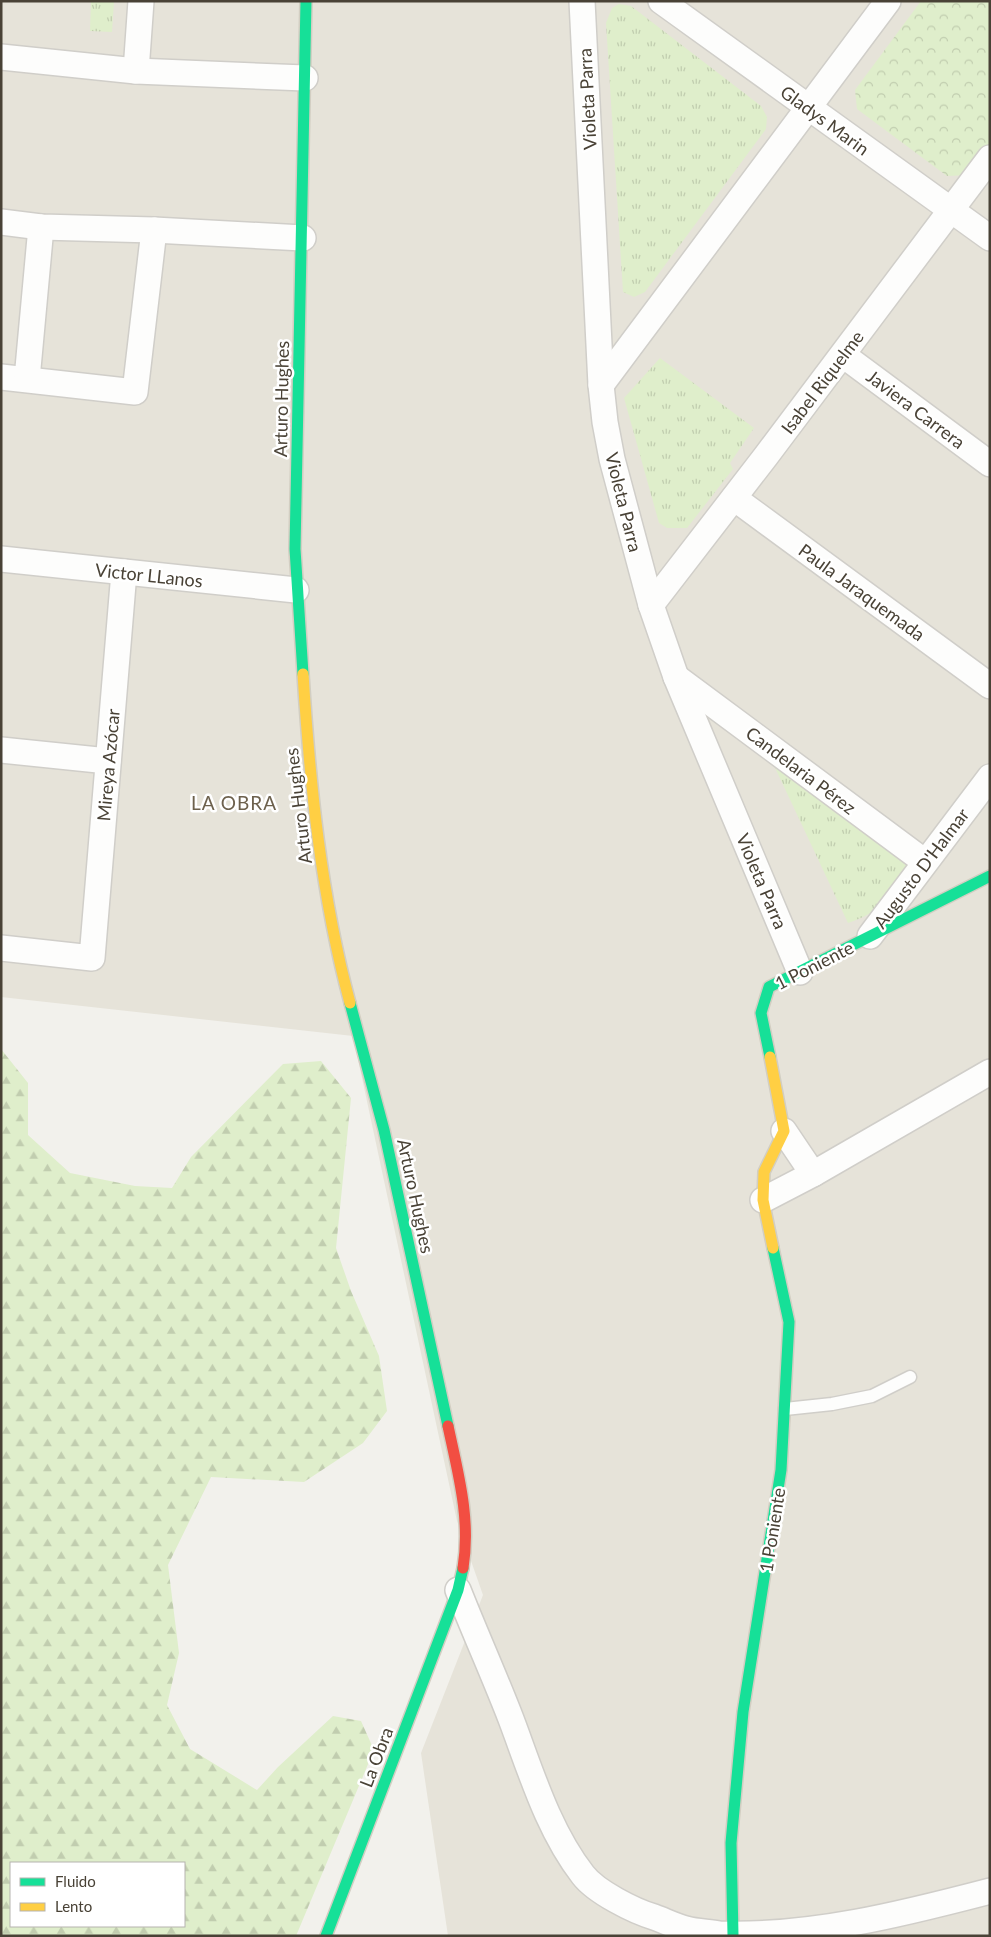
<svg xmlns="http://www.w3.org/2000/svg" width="991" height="1937" font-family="Lato,sans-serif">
<defs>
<pattern id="grass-tufts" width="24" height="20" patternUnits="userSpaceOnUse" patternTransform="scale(1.25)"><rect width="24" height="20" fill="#dfeecb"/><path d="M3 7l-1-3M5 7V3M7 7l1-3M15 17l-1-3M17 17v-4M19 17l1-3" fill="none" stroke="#c1cdaf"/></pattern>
<pattern id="forest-firs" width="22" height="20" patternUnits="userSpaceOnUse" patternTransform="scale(1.25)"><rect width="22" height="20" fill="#dfeecb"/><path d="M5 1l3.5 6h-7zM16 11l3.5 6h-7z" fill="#c1cdaf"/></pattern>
<pattern id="park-crowns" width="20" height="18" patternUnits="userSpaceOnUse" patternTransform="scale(1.25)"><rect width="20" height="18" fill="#dfeecb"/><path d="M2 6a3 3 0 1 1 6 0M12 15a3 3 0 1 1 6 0" fill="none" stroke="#c1cdaf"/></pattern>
</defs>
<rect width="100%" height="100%" fill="#f2f1ec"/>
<!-- residential -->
<polygon fill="#e6e3d9" points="1,1 990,1 990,1936 448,1936 421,1753 483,1595 457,1521 353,1036 1,997"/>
<!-- grass -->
<g fill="url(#grass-tufts)">
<polygon points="91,1 114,1 112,32 90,31"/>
<polygon points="619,4 631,6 761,106 767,117 766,129 645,292 634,297 623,292 606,23 612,8"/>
<polygon points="660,358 754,428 730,463 733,469 687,528 667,528 659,523 624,398"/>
<path d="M770,757L911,868C890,897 883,911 848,923Z"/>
</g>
<!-- forest -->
<path fill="url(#forest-firs)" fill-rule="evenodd" d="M1,1049L28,1083V1135L70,1173L135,1186L172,1188L191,1157L283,1064L321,1061L351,1098L336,1248L351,1291L379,1356L387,1411L363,1443L304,1482L211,1477L168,1565L179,1653L167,1705L190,1749L257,1790L278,1767L333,1716L361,1721L374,1750L296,1936H1ZM11,1863H184V1926H11Z"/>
<!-- park -->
<polygon fill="url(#park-crowns)" points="921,1 990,1 990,148 970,175 947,176 857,109 855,90"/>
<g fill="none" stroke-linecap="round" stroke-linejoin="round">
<defs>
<polyline id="lane" points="785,1409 832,1404 872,1396 910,1377"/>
<g id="street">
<polyline points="582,1 601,385 605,422 612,459 651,605 676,677 800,972"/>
<polyline points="661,1 990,238"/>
<polyline points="1,57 136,71 305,78"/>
<polyline points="136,71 141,1"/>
<polyline points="1,222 41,227 154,230 303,238"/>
<polyline points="843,355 990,464"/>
<polyline points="1,377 135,392 154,230"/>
<polyline points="27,379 41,227"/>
<polyline points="601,385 888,1"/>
<polyline points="734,498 990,686"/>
<polyline points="1,559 296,590"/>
<polyline points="651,605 766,456 990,158"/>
<polyline points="676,677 925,862"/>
<polyline points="1,750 108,761"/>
<polyline points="870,936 990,777"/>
<polyline points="1,948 92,958 124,572"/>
<polyline points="784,1131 813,1174"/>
<polyline points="763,1200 813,1174 990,1072"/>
<path d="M458,1590C475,1633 494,1675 511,1719C531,1772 548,1830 583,1875C596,1892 634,1911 654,1917C665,1921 675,1926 686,1929C696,1932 709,1932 719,1934C811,1937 902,1914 990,1891"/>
</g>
<g id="fast">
<polyline points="303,674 295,549 306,1"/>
<polyline points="350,1003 384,1130 448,1426"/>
<polyline points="770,1057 761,1013 769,987 990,876"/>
<polyline points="733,1935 731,1843 743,1712 781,1470 789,1322 773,1248"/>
<polyline points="326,1936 458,1590 463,1568"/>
</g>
<g id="slow">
<path d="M303,674C310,785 321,895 350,1003"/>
<polyline points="770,1057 784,1131 764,1172 763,1200 773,1248"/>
</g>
<path id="jam" d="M448,1426C458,1473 471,1519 463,1568"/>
</defs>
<!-- lane casing -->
<use href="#lane" stroke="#d0cec9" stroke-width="15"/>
<!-- street casing -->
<use href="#street" stroke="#d0cec9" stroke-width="28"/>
<!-- fast casing -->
<use href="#fast" stroke="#d2cec2" stroke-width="14"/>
<!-- slow casing -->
<use href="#slow" stroke="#d2cec2" stroke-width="14"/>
<!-- jam casing -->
<use href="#jam" stroke="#d2cec2" stroke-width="14"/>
<!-- lane -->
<use href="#lane" stroke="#fdfdfc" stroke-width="12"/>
<!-- street -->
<use href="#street" stroke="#fdfdfc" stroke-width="25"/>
<!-- fast -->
<use href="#fast" stroke="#16e098" stroke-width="11"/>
<!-- slow -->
<use href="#slow" stroke="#ffcf43" stroke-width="11"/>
<!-- jam -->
<use href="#jam" stroke="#f24e42" stroke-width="11"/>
</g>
<g text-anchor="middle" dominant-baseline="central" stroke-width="5" stroke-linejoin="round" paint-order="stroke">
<!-- street labels -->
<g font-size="18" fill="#494236" stroke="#fff">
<text transform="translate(587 99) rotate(-93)">Violeta Parra</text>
<text transform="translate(825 120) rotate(36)">Gladys Marin</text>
<text transform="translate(822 382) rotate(-53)">Isabel Riquelme</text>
<text transform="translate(281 399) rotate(-89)">Arturo Hughes</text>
<text transform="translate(916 409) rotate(37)">Javiera Carrera</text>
<text transform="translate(624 502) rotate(76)">Violeta Parra</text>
<text transform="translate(149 575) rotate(6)">Victor LLanos</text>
<text transform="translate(862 592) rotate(36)">Paula Jaraquemada</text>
<text transform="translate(108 765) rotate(-85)">Mireya Azócar</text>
<text transform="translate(801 770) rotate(37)">Candelaria Pérez</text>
<text transform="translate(298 806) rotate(-97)">Arturo Hughes</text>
<text transform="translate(921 868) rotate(-53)">Augusto D'Halmar</text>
<text transform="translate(762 881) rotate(67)">Violeta Parra</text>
<text transform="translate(814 965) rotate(-27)">1 Poniente</text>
<text transform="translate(416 1196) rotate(78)">Arturo Hughes</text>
<text transform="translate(772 1530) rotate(-81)">1 Poniente</text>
<text transform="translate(376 1757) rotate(-69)">La Obra</text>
</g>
<!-- neighbourhood labels -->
<g font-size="19" letter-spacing="1" fill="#6d614d" stroke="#fff">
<text x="234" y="802">LA OBRA</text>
</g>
</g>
<!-- border -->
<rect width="991" height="1937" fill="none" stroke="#494236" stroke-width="5"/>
<!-- legend -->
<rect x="10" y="1862" width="175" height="65" fill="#ffffff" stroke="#b6b3af"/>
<rect x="20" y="1878" width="25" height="8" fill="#16e098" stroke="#b6b3af"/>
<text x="55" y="1887" font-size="15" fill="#494236">Fluido</text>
<rect x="20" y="1903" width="25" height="8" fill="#ffcf43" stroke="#b6b3af"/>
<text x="55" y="1912" font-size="15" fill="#494236">Lento</text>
</svg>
